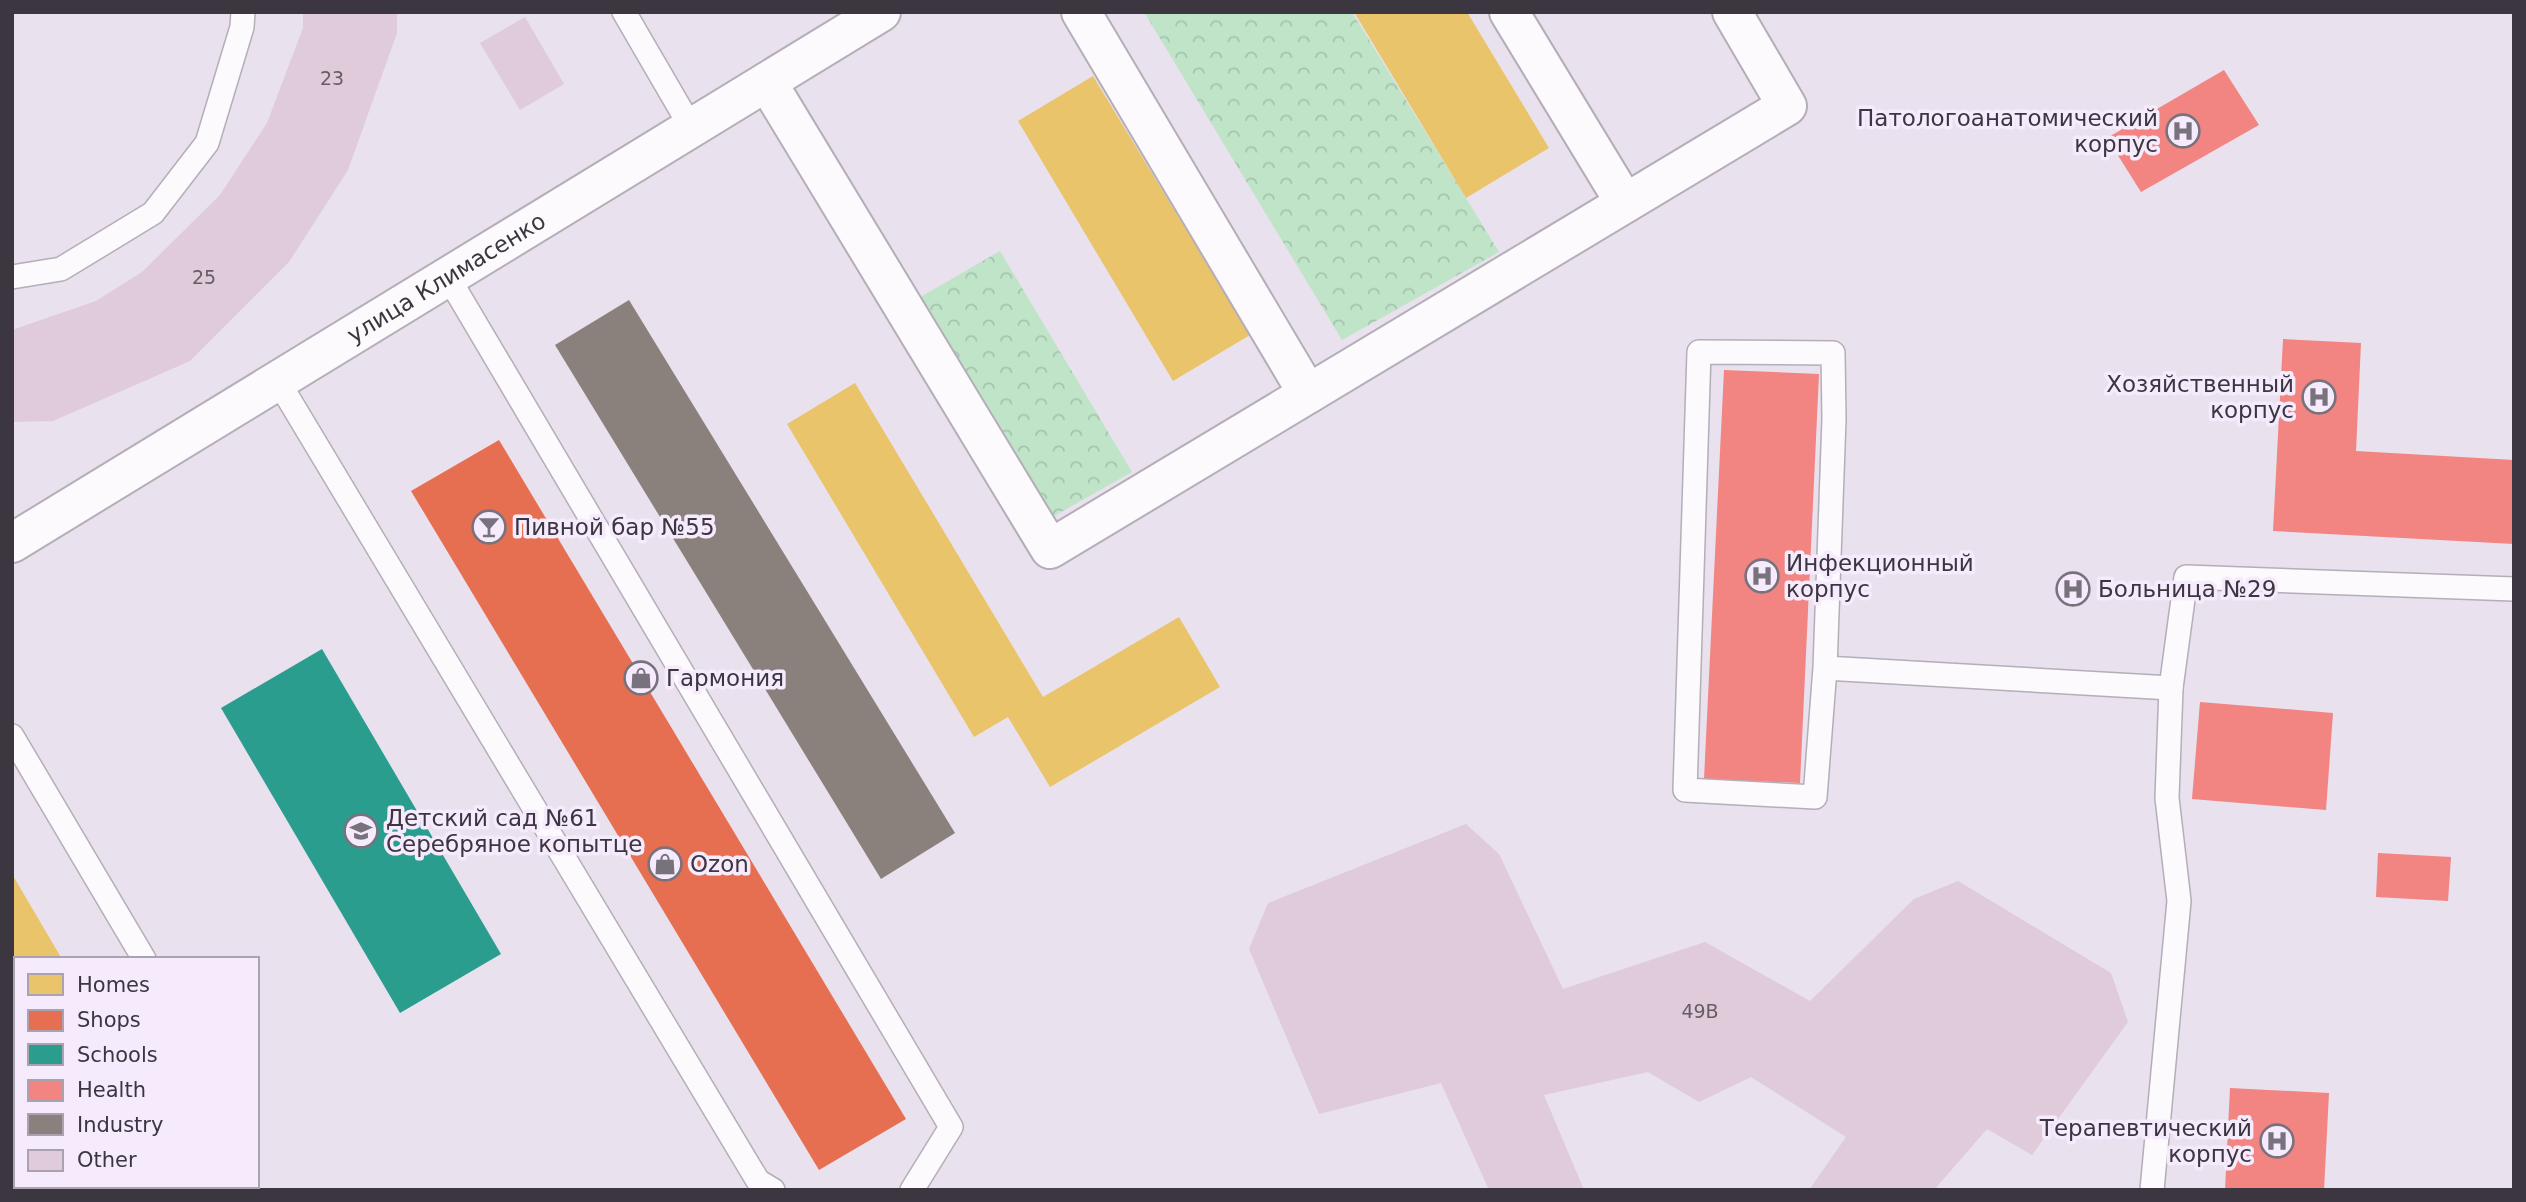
<svg xmlns="http://www.w3.org/2000/svg" width="2526" height="1202" font-family="'DejaVu Sans',sans-serif">
<defs>
<pattern id="forest-crowns" width="20" height="18" patternUnits="userSpaceOnUse" patternTransform="scale(1.75)"><rect width="20" height="18" fill="#bfe4c8"/><path d="M2 6a3 3 0 1 1 6 0M12 15a3 3 0 1 1 6 0" fill="none" stroke="#a5c4ad"/></pattern>
</defs>
<rect width="100%" height="100%" fill="#e9e1ee"/>
<!-- forest -->
<g fill="url(#forest-crowns)">
<polygon points="1144,12 1352,12 1499,252 1342,340"/>
<polygon points="1000,251 1132,472 1047,520 917,299"/>
</g>
<!-- homes -->
<g fill="#e9c46a">
<polygon points="1354,12 1467,12 1549,148 1466,198"/>
<polygon points="1093,76 1250,335 1173,381 1018,121"/>
<polygon points="855,383 1043,697 1179,617 1220,687 1050,787 1008,717 974,737 787,424"/>
<polygon points="12,874 62,959 16,959 16,1091 12,1085"/>
<polygon points="16,1091 16,1186 155,1186 157,1190 17,1190 12,1183 12,1093"/>
</g>
<!-- shops -->
<polygon fill="#e76f51" points="499,440 906,1119 819,1170 411,491"/>
<!-- schools -->
<polygon fill="#2a9d8f" points="322,649 501,954 400,1013 221,708"/>
<!-- health -->
<g fill="#f28482">
<polygon points="2224,70 2259,125 2141,192 2107,138"/>
<polygon points="2283,339 2361,343 2356,451 2514,460 2514,544 2273,531"/>
<polygon points="1724,370 1819,374 1800,783 1704,779"/>
<polygon points="2200,702 2333,713 2326,810 2192,799"/>
<polygon points="2378,853 2451,857 2448,901 2376,897"/>
<polygon points="2230,1088 2329,1093 2324,1190 2225,1190"/>
</g>
<!-- industry -->
<polygon fill="#8a817c" points="629,300 955,833 881,879 555,345"/>
<!-- building -->
<g fill="#dfcbda">
<polygon points="303,12 397,12 397,33 348,170 289,262 190,361 53,421 12,422 12,330 96,301 142,272 220,195 267,123 303,28"/>
<polygon points="525,17 564,84 520,110 480,43"/>
<polygon points="1466,824 1499,854 1563,989 1705,942 1810,1001 1914,899 1958,881 2111,973 2128,1022 2032,1155 1987,1129 1934,1190 1809,1190 1846,1137 1751,1077 1699,1102 1648,1072 1544,1095 1584,1190 1489,1190 1441,1083 1319,1114 1249,949 1268,903"/>
</g>
<g fill="none" stroke-linecap="round" stroke-linejoin="round">
<defs>
<g id="service">
<polyline points="624,12 692,129"/>
<polyline points="12,277 61,269 153,213 207,143 242,27 243,12"/>
<polyline points="448,277 951,1127 912,1190"/>
<polyline points="278,381 758,1181 773,1190"/>
<polyline points="1825,668 1815,797 1685,790 1699,352 1833,353 1834,419 1825,668 2171,688"/>
<polyline points="12,736 144,959"/>
<polyline points="228,1186 230,1190"/>
<polyline points="2152,1190 2179,901 2167,798 2171,688 2186,577 2514,589"/>
</g>
<g id="minor">
<polyline points="1081,12 1308,394"/>
<polyline points="1509,12 1625,203"/>
<polyline points="767,82 1050,549 1787,106 1732,12"/>
</g>
<g id="tertiary">
<path id="s1" d="M12,543L881,12"/>
</g>
</defs>
<!-- service casing -->
<use href="#service" stroke="#b4aeb8" stroke-width="26"/>
<!-- minor casing -->
<use href="#minor" stroke="#b4aeb8" stroke-width="42"/>
<!-- tertiary casing -->
<use href="#tertiary" stroke="#b4aeb8" stroke-width="42"/>
<!-- service -->
<use href="#service" stroke="#fcfafc" stroke-width="23"/>
<!-- minor -->
<use href="#minor" stroke="#fcfafc" stroke-width="38"/>
<!-- tertiary -->
<use href="#tertiary" stroke="#fcfafc" stroke-width="38"/>
</g>
<!-- icons -->
<defs>
<symbol id="hospital-ring" viewBox="-11 -11 22 22"><circle r="9.5" fill="#f6eafd" stroke="#78727c" stroke-width="1.5"/><path d="M-5-5h3v3.5h4V-5h3V5h-3V1.5h-4V5h-3Z" fill="#78727c"/></symbol>
<symbol id="bar-ring" viewBox="-11 -11 22 22"><circle r="9.5" fill="#f6eafd" stroke="#78727c" stroke-width="1.5"/><path d="M-6-5H6L.8 .8V4.5H3.5V6h-7V4.5H-.8V.8Z" fill="#78727c"/></symbol>
<symbol id="shop-ring" viewBox="-11 -11 22 22"><circle r="9.5" fill="#f6eafd" stroke="#78727c" stroke-width="1.5"/><path d="M-5-2.5h2.3a2.7 3.5 0 0 1 5.4 0H5L5.5 6h-11ZM-1.5-2.5h3a1.5 2.3 0 0 0-3 0Z" fill="#78727c"/></symbol>
<symbol id="school-ring" viewBox="-11 -11 22 22"><circle r="9.5" fill="#f6eafd" stroke="#78727c" stroke-width="1.5"/><path d="M0-5L7-2L0 1L-7-2ZM-4 1L0 2.5L4 1V4Q0 6-4 4Z" fill="#78727c"/></symbol>
</defs>
<g fill-rule="evenodd">
<use href="#hospital-ring" x="2164" y="112" width="38" height="38"/>
<use href="#hospital-ring" x="2300" y="378" width="38" height="38"/>
<use href="#bar-ring" x="470" y="508" width="38" height="38"/>
<use href="#hospital-ring" x="1743" y="557" width="38" height="38"/>
<use href="#hospital-ring" x="2054" y="570" width="38" height="38"/>
<use href="#shop-ring" x="622" y="659" width="38" height="38"/>
<use href="#school-ring" x="342" y="812" width="38" height="38"/>
<use href="#shop-ring" x="646" y="845" width="38" height="38"/>
<use href="#hospital-ring" x="2258" y="1122" width="38" height="38"/>
</g>
<g text-anchor="middle" dominant-baseline="central" stroke-width="7" stroke-linejoin="round" paint-order="stroke">
<!-- number labels -->
<g font-size="19" fill="#655c66">
<text x="332" y="78">23</text>
<text x="204" y="277">25</text>
<text x="1700" y="1011">49В</text>
</g>
<!-- poi labels -->
<g font-size="23" fill="#3b363f" stroke="#f6eafd" text-anchor="start">
<text x="2158" y="118" text-anchor="end">Патологоанатомический<tspan x="2158" dy="26">корпус</tspan></text>
<text x="2294" y="384" text-anchor="end">Хозяйственный<tspan x="2294" dy="26">корпус</tspan></text>
<text x="514" y="527">Пивной бар №55</text>
<text x="1786" y="563">Инфекционный<tspan x="1786" dy="26">корпус</tspan></text>
<text x="2098" y="589">Больница №29</text>
<text x="666" y="678">Гармония</text>
<text x="386" y="818">Детский сад №61<tspan x="386" dy="26">Серебряное копытце</tspan></text>
<text x="690" y="864">Ozon</text>
<text x="2252" y="1128" text-anchor="end">Терапевтический<tspan x="2252" dy="26">корпус</tspan></text>
</g>
<!-- street labels -->
<g font-size="23" fill="#3b363f" stroke="#f6eafd">
<text stroke="none"><textPath href="#s1" startOffset="509">улица Климасенко</textPath></text>
</g>
</g>
<!-- border -->
<rect width="2526" height="1202" fill="none" stroke="#3b363f" stroke-width="28"/>
<!-- legend -->
<rect x="14" y="957" width="245" height="231" fill="#f6eafd" stroke="#aba2b1" stroke-width="2"/>
<rect x="28" y="974" width="35" height="21" fill="#e9c46a" stroke="#aba2b1" stroke-width="2"/>
<text x="77" y="992" font-size="21" fill="#3b363f">Homes</text>
<rect x="28" y="1010" width="35" height="21" fill="#e76f51" stroke="#aba2b1" stroke-width="2"/>
<text x="77" y="1027" font-size="21" fill="#3b363f">Shops</text>
<rect x="28" y="1044" width="35" height="21" fill="#2a9d8f" stroke="#aba2b1" stroke-width="2"/>
<text x="77" y="1062" font-size="21" fill="#3b363f">Schools</text>
<rect x="28" y="1080" width="35" height="21" fill="#f28482" stroke="#aba2b1" stroke-width="2"/>
<text x="77" y="1097" font-size="21" fill="#3b363f">Health</text>
<rect x="28" y="1114" width="35" height="21" fill="#8a817c" stroke="#aba2b1" stroke-width="2"/>
<text x="77" y="1132" font-size="21" fill="#3b363f">Industry</text>
<rect x="28" y="1150" width="35" height="21" fill="#dfcbda" stroke="#aba2b1" stroke-width="2"/>
<text x="77" y="1167" font-size="21" fill="#3b363f">Other</text>
</svg>
